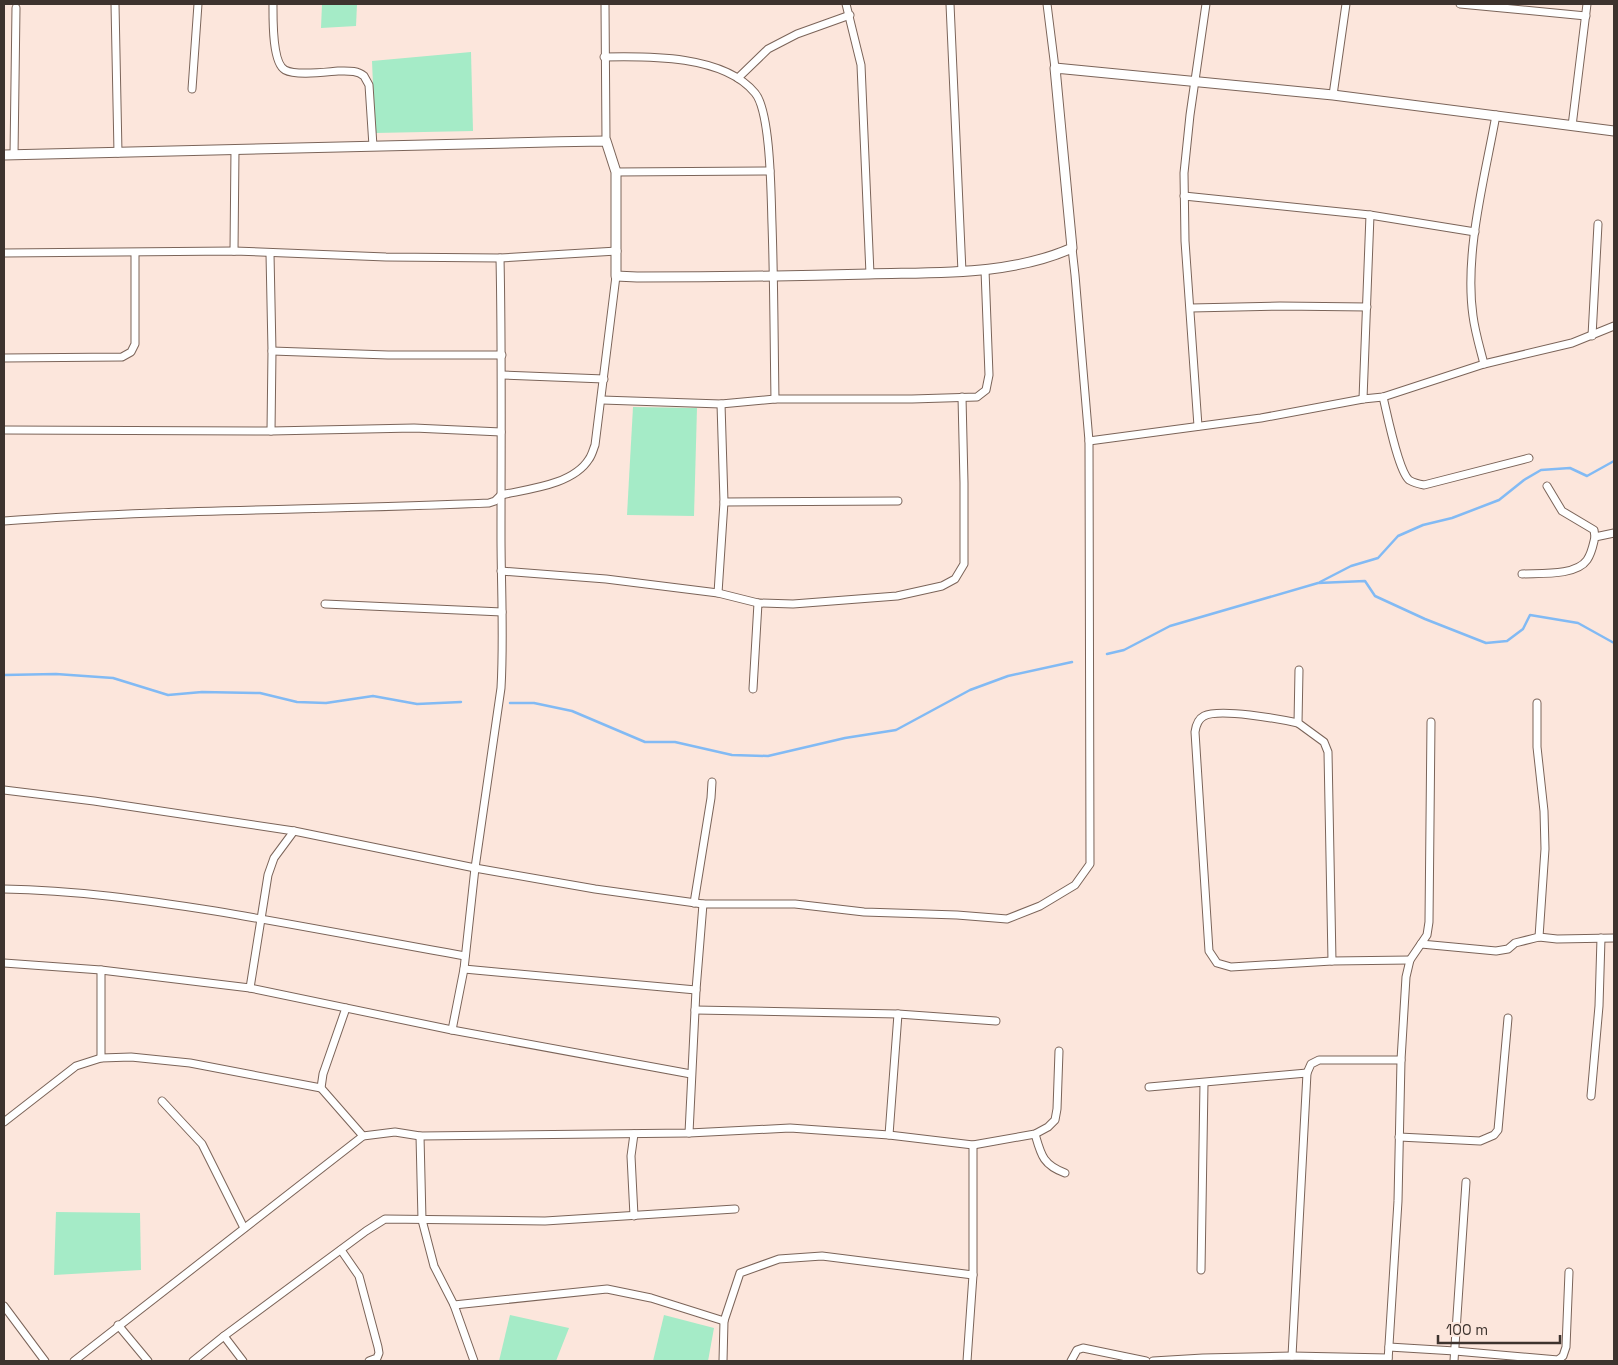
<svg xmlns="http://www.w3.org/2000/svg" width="1618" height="1365" font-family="'Space Grotesk',sans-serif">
<rect width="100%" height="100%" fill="#fce6dc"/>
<!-- green -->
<g fill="#a5ebc7">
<polygon points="322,4 357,4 356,26 321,28"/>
<polygon points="471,52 473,131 375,133 372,61"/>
<polygon points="633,407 697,408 694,516 627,515"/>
<polygon points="56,1212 140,1213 141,1270 54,1275"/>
<polygon points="510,1315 569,1328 556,1361 499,1361"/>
<polygon points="664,1315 714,1328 708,1361 653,1361"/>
</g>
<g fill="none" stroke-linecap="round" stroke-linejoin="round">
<!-- stream -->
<g stroke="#82baf4" stroke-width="2.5">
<polyline points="1320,582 1351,566 1378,558 1398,536 1423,525 1452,518 1499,500 1524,480 1541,470 1570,468 1587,476 1614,461"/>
<polyline points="1107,654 1124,650 1170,626 1318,583 1365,581 1375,596 1425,619 1486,643 1507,641 1523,629 1530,615 1578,623 1614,643"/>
<polyline points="4,675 56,674 113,678 168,695 202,692 260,693 297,702 326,703 373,696 417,704 461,702"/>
<polyline points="510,703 534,703 572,711 645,742 675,742 732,755 768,756 845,738 896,730 970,690 1008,676 1072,662"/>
</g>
<defs>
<g id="minor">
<polyline points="115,4 118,153"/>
<path d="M273,4C273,18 272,63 285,70C296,76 325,72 338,71C348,71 357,70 364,76L369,85L373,146"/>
<polyline points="605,4 606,141"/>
<polyline points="846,4 861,65 870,274"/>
<polyline points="950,4 962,272"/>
<polyline points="1047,4 1055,68"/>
<polyline points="1460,4 1586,16"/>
<path d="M604,57C649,56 724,55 755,93C771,112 771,197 772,224C774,282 774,341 775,399"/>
<polyline points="738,78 768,49 797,34 850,15"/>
<polyline points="192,89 198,4"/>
<polyline points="1333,95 1346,4"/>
<polyline points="1572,126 1587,4"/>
<polyline points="14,155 16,8"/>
<polyline points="616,172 770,171"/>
<polyline points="1184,196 1370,215 1475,232"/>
<polyline points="234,251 235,149"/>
<polyline points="4,253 234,251 386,257 500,258 617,251"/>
<polyline points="270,254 272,351 271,431"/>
<polyline points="1191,308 1280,306 1367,307"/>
<polyline points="1592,336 1598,224"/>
<polyline points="272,351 388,355 502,355"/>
<polyline points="4,358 122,357 131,352 135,344 135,253"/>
<path d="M1484,364C1480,348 1475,332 1473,316C1464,253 1485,177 1496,115"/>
<polyline points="502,375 604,379"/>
<path d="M1383,397C1387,413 1398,470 1409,480C1414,483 1418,484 1424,485L1529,458"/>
<polyline points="1363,399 1370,215"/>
<polyline points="602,400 721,404 775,399 912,399 977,397 986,390 989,375 985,270"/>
<polyline points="1198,426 1185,241 1184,173 1190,115 1206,4"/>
<polyline points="4,430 271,431 414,428 501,432"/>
<polyline points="1089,441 1261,418 1363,399 1383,397 1484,364 1572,343 1614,326"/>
<polyline points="1547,486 1562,511 1594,530 1595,537"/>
<polyline points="724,502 898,501"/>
<path d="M4,521C165,509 327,510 489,503L495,501L501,495C528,489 573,485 589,459C592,455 593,450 595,445L616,276"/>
<polyline points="501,571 606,579 718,593 758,603 793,604 897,596 942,586 955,579 964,564 964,483 962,397"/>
<path d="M1522,574C1540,573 1576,576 1587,560C1592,553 1593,545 1595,537L1614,533"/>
<polyline points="718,593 724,502 721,404"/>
<polyline points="325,604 502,612"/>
<polyline points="1299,670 1298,723 1324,742 1328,752 1332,961"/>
<polyline points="753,689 758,603"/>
<polyline points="1537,703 1537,747 1544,811 1545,849 1539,937"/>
<path d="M1298,723C1279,719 1220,708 1204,716C1198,719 1196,725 1195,732L1209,951L1217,963L1231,967L1332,961L1410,960"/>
<polyline points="4,790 94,801 294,831 475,868 595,889 703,904 795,904 864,912 957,915 1007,919 1040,906 1075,885 1090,864 1089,441 1075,275 1072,248"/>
<path d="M4,889C75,890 145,900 215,911C298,925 381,941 465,956"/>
<polyline points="694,903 711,798 712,782"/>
<polyline points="1421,944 1496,951 1508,949 1515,943 1539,937 1557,939 1614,938"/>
<polyline points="4,963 101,970 250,988 452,1030 691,1074"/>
<polyline points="464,969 696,990"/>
<polyline points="250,988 268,875 274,858 294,831"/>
<polyline points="346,1008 323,1074 321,1088 363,1136"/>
<polyline points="695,1010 898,1014 996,1021"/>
<path d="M452,1030L464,969L475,868L501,688C504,637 501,586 501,536C501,443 502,350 500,258"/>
<polyline points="101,1058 101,970"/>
<polyline points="1149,1087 1307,1073"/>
<polyline points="1591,1096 1599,1006 1601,938"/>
<polyline points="162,1101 202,1144 244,1228"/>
<polyline points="4,1122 76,1066 101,1058 131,1057 190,1063 321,1088"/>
<polyline points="689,1133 696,990 703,904"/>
<path d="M1035,1134C1041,1155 1043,1165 1065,1173"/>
<polyline points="889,1135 898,1014"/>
<polyline points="420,1136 422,1220 434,1266 454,1305 474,1361"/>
<polyline points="1399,1137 1480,1141 1494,1135 1498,1130 1508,1018"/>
<polyline points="634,1216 631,1156 634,1134"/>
<polyline points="341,1250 359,1276 378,1347 379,1353 377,1358 369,1361"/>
<polyline points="1201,1270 1204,1083"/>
<polyline points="454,1305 607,1289 651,1298 724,1321"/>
<polyline points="4,1306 45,1361"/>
<polyline points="118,1325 148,1361"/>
<polyline points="224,1336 243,1361"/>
<polyline points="1389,1347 1455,1351 1558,1360 1563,1356 1566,1347 1569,1272"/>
<polyline points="1292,1356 1307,1073 1311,1064 1319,1060 1401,1060"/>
<polyline points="74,1361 363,1136 395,1132 420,1136 689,1133 790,1128 889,1135 973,1145 1035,1134 1048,1127 1055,1120 1057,1109 1059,1051"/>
<polyline points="193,1361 224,1336 366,1231 385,1219 545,1221 735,1209"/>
<polyline points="723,1361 724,1321 740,1273 779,1259 822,1256 973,1275"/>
<polyline points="967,1361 973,1275 973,1145"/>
<polyline points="1071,1361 1077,1350 1083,1348 1146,1361"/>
<polyline points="1153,1361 1203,1358 1292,1356 1388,1358"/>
<polyline points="1388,1361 1398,1201 1401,1060 1406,977 1410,960 1427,935 1429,922 1431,722"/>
<polyline points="1454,1361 1466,1182"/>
</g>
<path id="tertiary" d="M4,155C204,152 405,144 606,141L616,172V276L637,277C714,277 792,276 869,274C936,272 1009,276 1072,248L1055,68L1333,95L1614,131"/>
</defs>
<!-- minor casing -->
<use href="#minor" stroke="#7b6459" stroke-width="9"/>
<!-- tertiary casing -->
<use href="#tertiary" stroke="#7b6459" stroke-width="11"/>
<!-- minor -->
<use href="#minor" stroke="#fff" stroke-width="7"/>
<!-- tertiary -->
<use href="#tertiary" stroke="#fff" stroke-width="9"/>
</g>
<!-- border -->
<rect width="1618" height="1365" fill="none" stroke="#3d332e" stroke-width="10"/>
<!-- scale -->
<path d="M1438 1335v8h122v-8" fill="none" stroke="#3d332e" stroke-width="2.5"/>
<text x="1446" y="1335" font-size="15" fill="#3d332e" stroke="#fce6dc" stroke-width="4" paint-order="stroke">100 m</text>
</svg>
